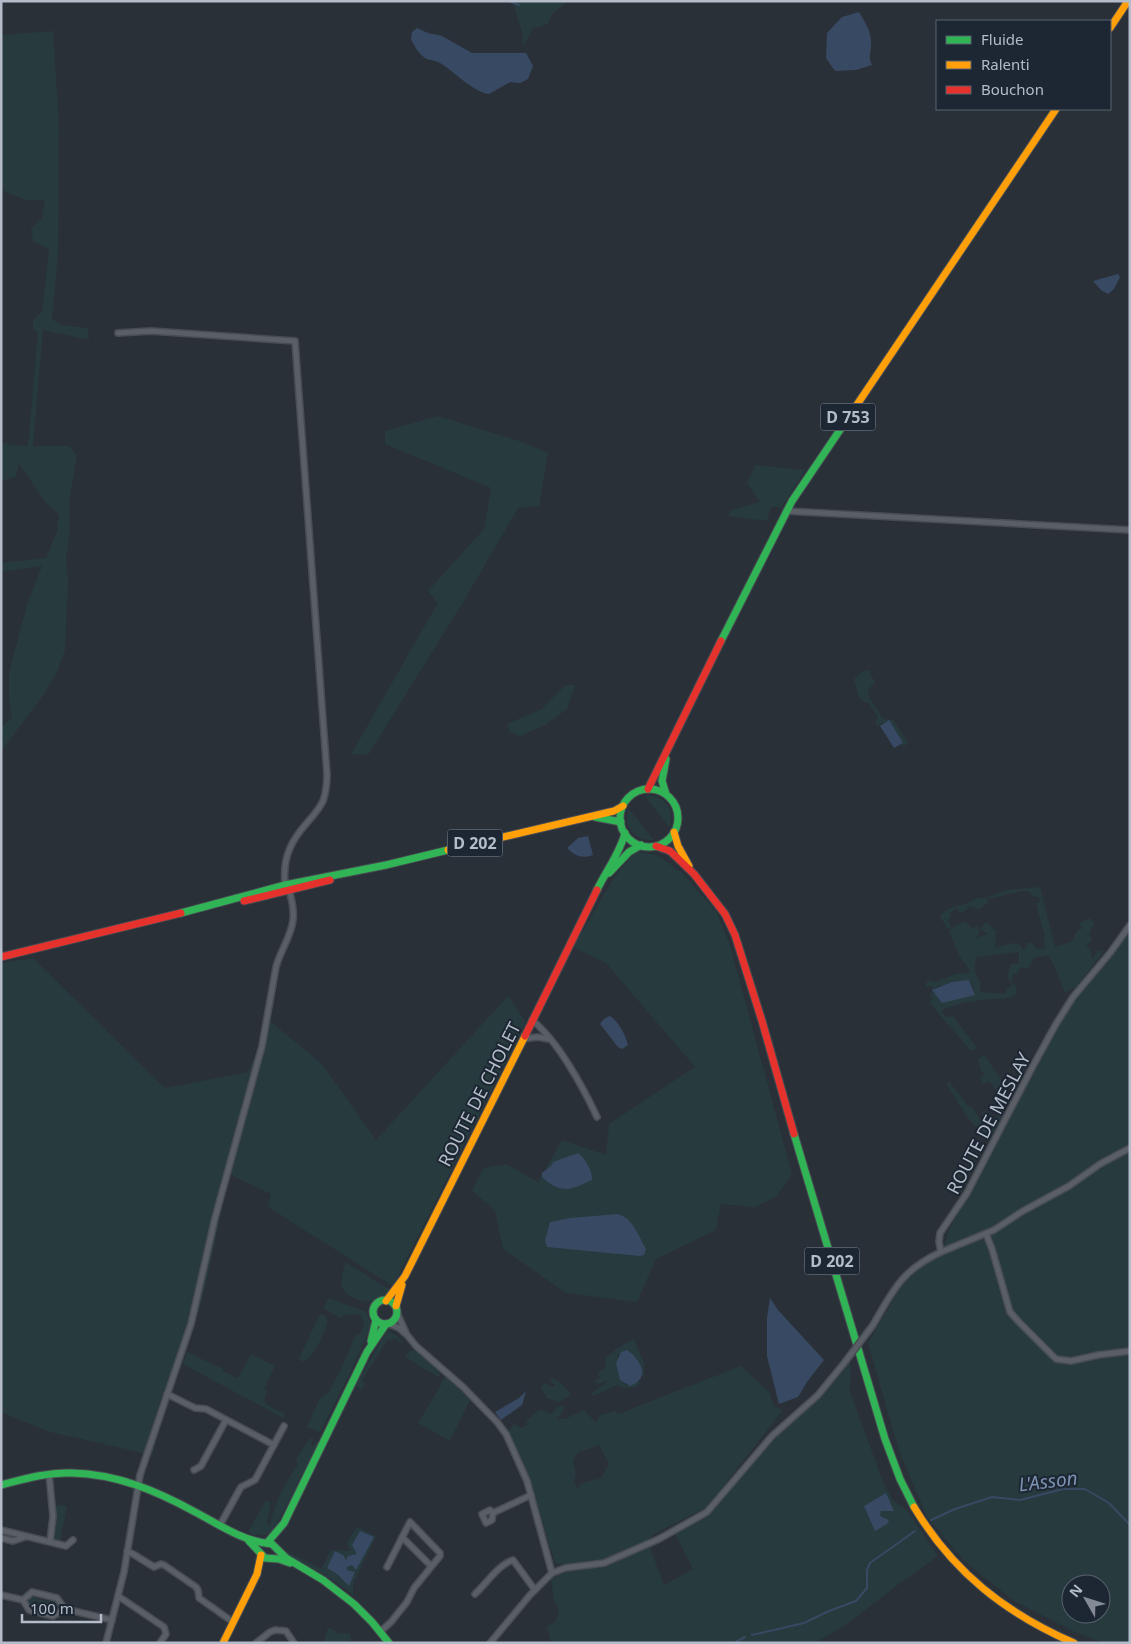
<svg xmlns="http://www.w3.org/2000/svg" width="1131" height="1644" font-family="'Noto Sans',sans-serif">
<rect width="100%" height="100%" fill="#2a3038"/>
<!-- green -->
<g fill="#273a3e" fill-rule="evenodd">
<polygon points="512,1 569,1 552,14 548,24 532,29 523,48 522,32"/>
<polygon points="53,31 59,124 58,252 52,319 61,325 88,328 89,340 43,330 33,446 69,446 77,456 70,496 69,539 66,557 68,580 65,650 57,672 44,694 1,751 1,728 12,717 9,698 9,672 27,605 42,566 1,572 1,563 46,558 57,531 59,515 44,501 19,463 16,477 1,481 1,442 12,445 28,446 38,332 33,329 33,320 42,312 49,249 33,241 31,228 42,218 45,200 26,200 1,190 1,35"/>
<polygon points="438,416 519,441 548,453 539,506 518,508 462,604 368,755 351,754 438,603 428,591 484,529 491,488 385,444 385,431"/>
<polygon points="755,465 805,470 782,507 771,507 767,521 728,516 731,510 760,502 747,483"/>
<polygon points="869,670 875,683 868,689 870,698 883,719 893,720 908,742 904,747 883,722 878,726 875,723 878,717 868,702 866,703 859,697 854,679 863,671"/>
<polygon points="566,685 575,685 567,709 545,725 520,736 510,732 507,724 542,709"/>
<path d="M644,795C663,794 676,810 669,827Z"/>
<path d="M628,808L654,840C634,842 623,826 628,808Z"/>
<polygon points="635,852 657,855 682,873 716,911 729,942 792,1174 776,1197 755,1207 721,1204 716,1230 656,1259 637,1302 566,1293 503,1249 495,1211 472,1190 484,1168 506,1164 538,1182 562,1140 606,1155 609,1124 695,1067 606,963 573,947 615,876"/>
<path d="M1040,887L1055,947L1071,942L1078,930L1083,928L1079,924L1089,918L1095,923L1089,933L1092,940L1086,946L1090,949L1092,959L1098,951H1104L1076,987L1065,993C1059,981 1056,966 1048,955L1034,958L1028,969L1020,967L1017,975L1013,973L1012,982L1016,987L1017,994C1009,1000 1000,998 991,999C975,1001 954,1003 941,1011L946,1017L953,1016L977,1048L971,1051L929,1002L933,999L930,996L933,987L925,986L928,980L936,982L955,974L971,972L960,957L949,931L956,925L966,922L972,929L977,926L980,933L976,938L987,934L980,929L986,922L996,931L995,948L1011,943L1019,944L1024,951L1027,943H1033L1036,949H1045L1044,933L1036,904L1040,901L1039,897H1034L1028,891H1022L988,899L987,904L979,909L967,906L968,909L960,913L957,908L950,913L951,917L947,920L952,927L948,929L940,917C950,902 964,909 976,898H985L1007,890ZM1019,952V964H1011L1007,978L1011,981L1012,986L1007,989L1005,994L980,992L981,983C974,975 973,967 977,957ZM971,981L975,993C963,995 943,999 932,992L936,993L938,985L943,989Z"/>
<path d="M1130,927V1643H1104L1075,1632L1014,1601L964,1561L927,1517L899,1451L868,1343L901,1286L944,1246L949,1230L1069,1007L1122,942ZM1071,1584H1101V1614H1071Z"/>
<path d="M33,958L165,1088L248,1072L270,1021L322,1064L376,1140L508,996L526,1022L393,1286L268,1207L271,1194L229,1174C218,1224 210,1277 194,1326C180,1370 162,1412 152,1457L135,1451L50,1432L1,1412V963Z"/>
<polygon points="984,1055 1008,1089 1008,1098 1004,1099 989,1081 982,1084 980,1079 985,1074 981,1071 978,1059"/>
<polygon points="949,1081 967,1105 972,1107 986,1128 987,1123 982,1113 986,1110 991,1123 992,1129 998,1115 1002,1116 989,1142 968,1118 947,1085"/>
<path d="M345,1262L392,1291C388,1294 384,1298 379,1300C367,1304 345,1299 342,1286C340,1279 344,1269 345,1262Z"/>
<path d="M329,1298L366,1312L372,1325L349,1375L320,1432L307,1427L320,1398L329,1392L344,1363L355,1336L360,1334L364,1325L361,1315C355,1314 344,1314 340,1318L323,1308Z"/>
<path d="M320,1314L325,1315L328,1322C322,1335 317,1356 302,1362L299,1358Z"/>
<path d="M387,1331C394,1333 399,1337 403,1344L394,1338L392,1341L388,1339L362,1380L365,1383L362,1390L355,1386Z"/>
<polygon points="634,1339 644,1363 644,1377 639,1375 627,1352 617,1355 619,1373 625,1386 634,1379 640,1383 637,1387 625,1388 617,1385 593,1396 592,1393 610,1380 597,1384 595,1381 600,1378 598,1373 606,1367 605,1359 616,1349"/>
<polygon points="411,1350 417,1351 439,1371 440,1375 438,1377 405,1357"/>
<polygon points="187,1352 223,1369 223,1371 238,1378 251,1354 275,1366 264,1389 267,1391 264,1400 266,1404 285,1414 283,1418 183,1364"/>
<path d="M850,1362L851,1376L849,1389L885,1487L893,1500L907,1510L938,1556L900,1583L847,1624L815,1643H551L547,1627L556,1621L559,1610L554,1600L551,1578L562,1573L605,1566V1560L562,1564L555,1563L530,1480L507,1433L514,1424L521,1428L527,1425V1420L540,1409L551,1414L559,1406L565,1407L560,1416L556,1419H565L584,1410L596,1423L600,1415L615,1411L618,1414L741,1366L770,1393L774,1406L783,1410L707,1507L654,1534L649,1539L650,1548L664,1585L693,1569L675,1534L709,1514L779,1433L825,1393ZM599,1445L609,1464L601,1478L580,1484L578,1490L574,1481L576,1474L573,1460L579,1452Z"/>
<polygon points="446,1376 470,1400 450,1441 418,1423 441,1385 442,1381"/>
<polygon points="552,1377 563,1385 571,1395 559,1402 547,1398 541,1387 545,1383 552,1387 555,1385 550,1381"/>
<path d="M310,1438L313,1439L311,1443L313,1447L315,1443L320,1441L273,1532L270,1535L269,1533L261,1536L258,1534L254,1535L248,1532L266,1500L271,1503L267,1524L270,1525C275,1503 284,1483 298,1465L296,1459Z"/>
<polygon points="55,1505 67,1506 60,1541 53,1540"/>
<polygon points="357,1527 376,1536 353,1584 353,1595 326,1576 284,1553 284,1550 321,1569 331,1550 350,1551 347,1543"/>
<path d="M33,1594L38,1595L35,1598L50,1602L55,1599L60,1605L58,1610L53,1614L49,1613L52,1610L36,1607L31,1610C26,1603 26,1599 33,1594Z"/>
<polygon points="328,1627 338,1633 350,1634 351,1641 343,1643 324,1643"/>
</g>
<!-- water -->
<g fill="#384963">
<path d="M859,12C864,21 871,30 871,42C872,52 867,55 872,65L856,70L835,71L826,58L827,33L842,17Z"/>
<path d="M417,28L428,33L442,36L472,53H526L533,66L528,79L520,83L510,82L489,94C473,92 455,72 440,63C436,60 430,61 425,58C419,54 414,46 411,39L412,32Z"/>
<polygon points="1118,274 1120,277 1114,289 1108,294 1101,290 1093,281"/>
<polygon points="889,720 903,743 894,748 880,726"/>
<path d="M588,836L593,855C582,859 575,856 567,848L578,838Z"/>
<polygon points="969,980 975,995 942,1003 932,990 952,982"/>
<path d="M610,1016C619,1022 625,1034 628,1045L622,1049L618,1047L600,1024L604,1019Z"/>
<path d="M578,1153C585,1158 593,1172 592,1180C571,1190 561,1195 542,1177V1173L551,1166L553,1162Z"/>
<path d="M618,1214C633,1218 639,1237 646,1249L644,1255L640,1256L547,1247L545,1241L550,1222L570,1218Z"/>
<polygon points="770,1298 778,1310 824,1360 807,1382 798,1397 779,1404 767,1356 767,1318"/>
<path d="M627,1350C641,1360 651,1378 630,1386L620,1380L616,1363L621,1352Z"/>
<polygon points="526,1391 522,1405 501,1420 495,1412 519,1398"/>
<polygon points="886,1493 894,1511 881,1511 880,1516 889,1520 887,1524 875,1531 864,1506"/>
<polygon points="360,1531 374,1537 356,1570 352,1565 347,1567 347,1570 355,1572 349,1586 337,1574 327,1568 335,1551 343,1555 346,1560 348,1556 357,1554 352,1545"/>
</g>
<g fill="none" stroke-linecap="round" stroke-linejoin="round">
<!-- stream -->
<g stroke="#384963" stroke-width="2">
<polyline points="509,1 519,5"/>
<polyline points="931,1520 955,1509 992,1497 1020,1500 1063,1489 1085,1489 1109,1503 1130,1525"/>
<polyline points="752,1635 804,1623 829,1611 856,1601 867,1588 867,1570 870,1563 915,1531"/>
<polyline points="734,1643 745,1637"/>
</g>
<defs>
<g id="street">
<polyline points="786,511 1130,530"/>
<path d="M532,1020C558,1041 583,1087 597,1117"/>
<polyline points="523,1039 537,1037 549,1039"/>
<polyline points="986,1234 992,1249 1010,1312 1018,1321 1056,1359 1071,1361 1098,1355 1130,1351"/>
<polyline points="941,1252 994,1230 1023,1211 1069,1186 1100,1164 1130,1148"/>
<polyline points="389,1324 399,1328 407,1335 397,1313"/>
<path d="M873,1325C893,1290 902,1270 941,1252L939,1242L940,1233L967,1193L1033,1066L1056,1024L1073,997L1110,953L1130,925"/>
<polyline points="407,1335 416,1346 463,1387 497,1422 506,1434 527,1481 552,1573"/>
<polyline points="167,1394 195,1408 206,1409 274,1445"/>
<polyline points="194,1470 201,1466 226,1420"/>
<polyline points="493,1513 492,1520 486,1523 482,1514 490,1510 493,1513 531,1495"/>
<polyline points="220,1525 241,1487 255,1480 284,1426"/>
<polyline points="1,1530 50,1542 53,1516 49,1474"/>
<polyline points="402,1537 431,1566"/>
<polyline points="1,1538 13,1541 25,1537"/>
<polyline points="50,1542 66,1546 73,1540"/>
<polyline points="127,1551 133,1554 154,1567 161,1564 164,1565 196,1587 198,1590 199,1598 233,1622"/>
<path d="M475,1594C486,1584 498,1565 513,1560L535,1590"/>
<polyline points="1,1595 23,1600 29,1610 53,1616 65,1609"/>
<polyline points="118,1596 164,1627 166,1634 160,1643"/>
<polyline points="23,1600 32,1592 57,1598 65,1609 112,1620"/>
<polyline points="381,1631 391,1622 407,1602 414,1588 440,1556 440,1553 410,1522 387,1567"/>
<path d="M106,1643L124,1572L140,1475L191,1324L215,1218L262,1046L276,967C280,951 291,937 293,920C294,912 292,901 290,893C288,889 286,887 285,883C284,872 285,859 290,848C298,828 315,818 323,801C326,792 327,784 327,774L295,341L151,331L118,333"/>
<polyline points="256,1643 270,1632 275,1630 286,1631 294,1643"/>
<polyline points="490,1643 530,1595 552,1573 565,1568 604,1563 659,1539 707,1512 772,1436 818,1395 845,1362"/>
</g>
<g id="fast">
<polyline points="721,641 792,501 846,421"/>
<polyline points="666,759 662,781 666,794"/>
<circle cx="649" cy="818" r="29"/>
<polyline points="595,817 621,822"/>
<polyline points="609,873 629,852 641,845"/>
<path d="M597,890C606,871 620,853 625,833"/>
<polyline points="181,913 285,885 386,865 448,850"/>
<polyline points="794,1134 885,1439 900,1479 914,1507"/>
<circle cx="385" cy="1312" r="12"/>
<polyline points="371,1341 376,1320"/>
<path d="M1,1485C24,1479 48,1472 72,1473C117,1474 157,1491 195,1512C220,1525 244,1542 272,1544L286,1558L323,1580L354,1604L372,1622L389,1643"/>
<polyline points="249,1541 265,1558 279,1559 290,1563"/>
<polyline points="267,1543 284,1523 367,1352 386,1324"/>
</g>
<g id="slow">
<polyline points="1110,28 1128,1"/>
<polyline points="846,421 1056,109"/>
<polyline points="674,832 678,846 689,866"/>
<polyline points="448,850 614,811 623,806"/>
<polyline points="386,1301 405,1276 525,1036"/>
<polyline points="396,1306 402,1285"/>
<path d="M914,1507C953,1572 1005,1613 1074,1643"/>
<polyline points="223,1643 257,1574 261,1555"/>
</g>
<g id="jam">
<polyline points="648,789 721,641"/>
<polyline points="656,846 670,851 694,874 725,914 735,935 762,1021 794,1134"/>
<polyline points="244,901 330,880"/>
<polyline points="1,957 181,913"/>
<polyline points="525,1036 597,890"/>
</g>
</defs>
<!-- street casing -->
<use href="#street" stroke="#484c53" stroke-width="8"/>
<!-- fast casing -->
<use href="#fast" stroke="#484c53" stroke-width="9"/>
<!-- slow casing -->
<use href="#slow" stroke="#484c53" stroke-width="9"/>
<!-- jam casing -->
<use href="#jam" stroke="#484c53" stroke-width="9"/>
<!-- street -->
<use href="#street" stroke="#5a5e66" stroke-width="5"/>
<!-- fast -->
<use href="#fast" stroke="#30b455" stroke-width="7"/>
<!-- slow -->
<use href="#slow" stroke="#ff9f0a" stroke-width="7"/>
<!-- jam -->
<use href="#jam" stroke="#e5322d" stroke-width="7"/>
<defs>
<polyline id="street-bridge" points="845,1362 873,1325"/>
</defs>
<!-- street-bridge casing -->
<use href="#street-bridge" stroke="#484c53" stroke-width="8" stroke-linecap="butt"/>
<!-- street-bridge -->
<use href="#street-bridge" stroke="#5a5e66" stroke-width="5"/>
</g>
<g text-anchor="middle" dominant-baseline="central" stroke-width="4" stroke-linejoin="round" paint-order="stroke">
<!-- shield labels -->
<g fill="#1d2633" stroke="#878f9c" stroke-width="1">
<rect x="820.5" y="403.5" width="55" height="27" rx="4"/>
<rect x="447.5" y="829.5" width="55" height="27" rx="4"/>
<rect x="804.5" y="1247.5" width="55" height="27" rx="4"/>
</g>
<g font-size="16" font-weight="bold" fill="#b4bcc9">
<text x="848" y="417">D 753</text>
<text x="475" y="843">D 202</text>
<text x="832" y="1261">D 202</text>
</g>
<!-- street labels -->
<g font-size="18" fill="#b4bcc9" stroke="#1d2633">
<text transform="translate(479 1094) rotate(-63)">ROUTE DE CHOLET</text>
<text transform="translate(988 1123) rotate(-62)">ROUTE DE MESLAY</text>
</g>
<!-- water labels -->
<g font-size="19" font-style="italic" fill="#7c92b1" stroke="#1d2633">
<text transform="translate(1048 1481) rotate(-7)">L'Asson</text>
</g>
</g>
<!-- border -->
<rect width="1131" height="1644" fill="none" stroke="#b4bcc9" stroke-width="5"/>
<!-- legend -->
<rect x="936" y="20" width="175" height="90" fill="#1d2633" stroke="#59626f"/>
<rect x="946" y="36" width="25" height="8" fill="#30b455" stroke="#59626f"/>
<text x="981" y="45" font-size="15" fill="#b4bcc9">Fluide</text>
<rect x="946" y="61" width="25" height="8" fill="#ff9f0a" stroke="#59626f"/>
<text x="981" y="70" font-size="15" fill="#b4bcc9">Ralenti</text>
<rect x="946" y="86" width="25" height="8" fill="#e5322d" stroke="#59626f"/>
<text x="981" y="95" font-size="15" fill="#b4bcc9">Bouchon</text>
<!-- north arrow -->
<g transform="translate(1086 1599) rotate(309)"><circle r="24" fill="#1d2633" stroke="#59626f"/>
<path d="M0-4L9 19L0 12L-9 19Z" fill="#848b96"/>
<text y="-8" font-size="14" font-weight="bold" text-anchor="middle" fill="#b4bcc9">N</text>
</g>
<!-- scale -->
<path d="M22 1614v8h79v-8" fill="none" stroke="#b4bcc9" stroke-width="2.5"/>
<text x="30" y="1614" font-size="15" fill="#b4bcc9" stroke="#1d2633" stroke-width="4" paint-order="stroke">100 m</text>
</svg>
